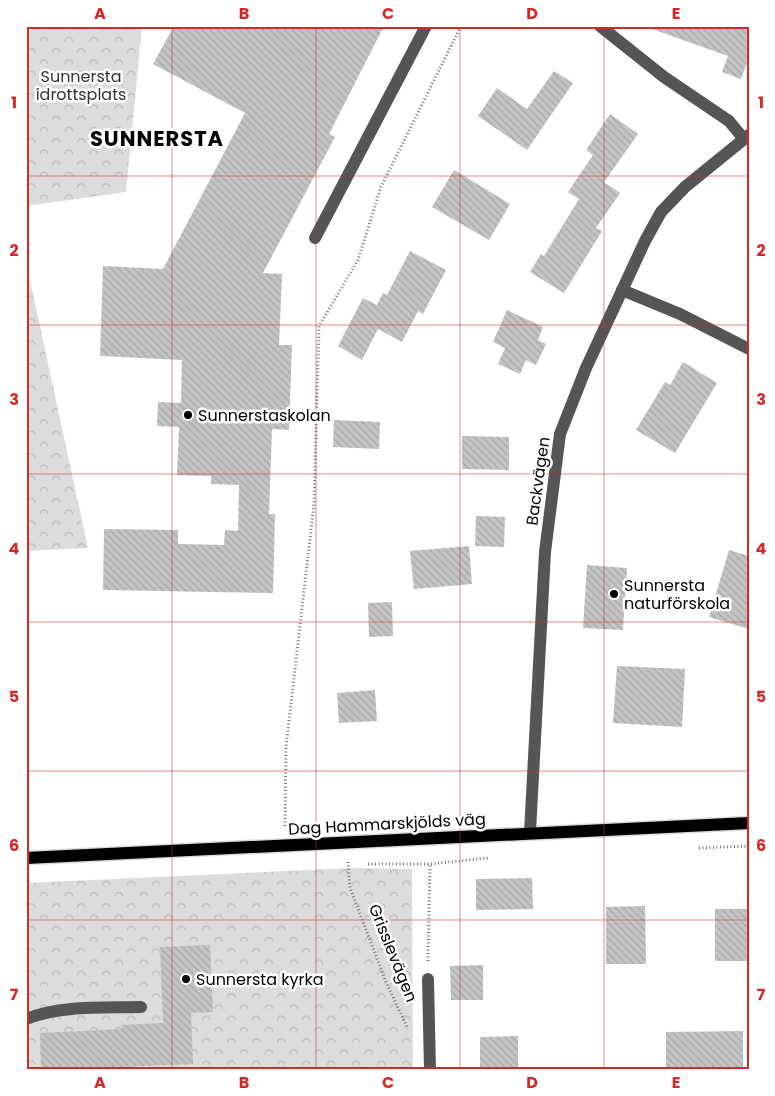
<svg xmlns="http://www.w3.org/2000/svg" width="775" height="1096" font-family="Poppins,sans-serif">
<defs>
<pattern id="forest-crowns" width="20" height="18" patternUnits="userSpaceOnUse" patternTransform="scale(1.25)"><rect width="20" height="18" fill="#dcdcdc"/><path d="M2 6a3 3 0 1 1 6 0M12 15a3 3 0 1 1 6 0" fill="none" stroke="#bbb"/></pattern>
<pattern id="building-back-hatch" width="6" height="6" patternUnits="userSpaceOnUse" patternTransform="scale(1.25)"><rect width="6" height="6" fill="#c4c4c4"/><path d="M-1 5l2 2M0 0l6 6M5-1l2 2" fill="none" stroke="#a7a7a7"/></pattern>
</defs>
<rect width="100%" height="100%" fill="#fff"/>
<!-- forest -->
<g fill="url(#forest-crowns)">
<polygon points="26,26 142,26 126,192 26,206"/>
<polygon points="26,262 88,548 26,551"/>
<polygon points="351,868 412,869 413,1070 231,1070 231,1067 196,1070 26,1070 26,883"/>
</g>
<!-- building -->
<g fill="url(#building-back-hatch)">
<polygon points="174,26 384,26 329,134 335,137 263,273 282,274 279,345 292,345 289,430 272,429 269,514 275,514 273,593 103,590 104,529 178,530 178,544 224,545 225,530 238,531 239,485 211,484 211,476 177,475 179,427 157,426 158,402 181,403 182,360 100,356 103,266 163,269 245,113 153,64"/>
<polygon points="653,26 739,26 737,31 739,26 749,26 749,64 747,63 741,79 722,72 728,56 652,29"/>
<polygon points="554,71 573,83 527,150 478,116 497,88 527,109"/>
<polygon points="610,114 638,134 604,182 620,193 596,228 602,231 564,293 530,272 541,254 544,256 579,199 568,192 593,155 586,150"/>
<polygon points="454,170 510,204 489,240 432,207"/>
<polygon points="410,251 446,270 423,314 418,311 402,342 378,329 362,360 338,346 363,298 377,305 383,293 387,295"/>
<polygon points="507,310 543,327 538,340 546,344 536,365 526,360 520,374 498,364 505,348 493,342"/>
<polygon points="683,362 717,383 675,453 636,430 665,382 670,385"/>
<polygon points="334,420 380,422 379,449 333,447"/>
<polygon points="462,436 509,437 509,470 462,469"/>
<polygon points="476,516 505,517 504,547 475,546"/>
<polygon points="469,546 472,584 414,589 410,551"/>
<polygon points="729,550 749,556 749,629 709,617"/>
<polygon points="587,565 627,568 623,630 583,628"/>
<polygon points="392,602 393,636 369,637 368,603"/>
<polygon points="617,666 685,669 682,727 613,723"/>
<polygon points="375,690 377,721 339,723 337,693"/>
<polygon points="532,878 533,909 476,910 476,879"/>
<polygon points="645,906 646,964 606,964 606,907"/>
<rect x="715" y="909" width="34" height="52"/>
<polygon points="210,945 213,1012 191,1013 193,1064 41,1070 40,1033 122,1029 121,1025 163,1023 160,947"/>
<polygon points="483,965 483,1000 451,1000 450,966"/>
<polygon points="743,1031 743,1070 666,1070 666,1032"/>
<polygon points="518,1036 518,1070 480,1070 480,1037"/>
</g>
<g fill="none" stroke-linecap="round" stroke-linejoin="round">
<defs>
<polyline id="major" points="26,858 749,823"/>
</defs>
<!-- major casing -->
<use href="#major" stroke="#dbdbdb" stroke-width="15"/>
<!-- path -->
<g stroke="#777" stroke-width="3" stroke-dasharray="1 2.5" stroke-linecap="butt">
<polyline points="285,826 286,747 314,504 319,326 358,260 381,187 461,26"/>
<polyline points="699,848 749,846"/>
<polyline points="348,862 350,888 386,982 408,1029"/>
<polyline points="368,864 430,864 488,858"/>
<polyline points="428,961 430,863"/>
<polyline points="26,1067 28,1070"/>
</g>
<!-- minor -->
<g stroke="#555" stroke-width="12">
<polyline points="600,26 664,77 729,121 743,138"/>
<polyline points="315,238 426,26"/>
<polyline points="622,290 680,314 749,349"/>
<polyline points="530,832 545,552 560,434 586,368 645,241 661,212 685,187 749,135"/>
<polyline points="428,979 430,1070"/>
<path d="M26,1019C62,1005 103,1008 141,1007"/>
</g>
<!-- major -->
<use href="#major" stroke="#000" stroke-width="12"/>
</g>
<!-- grid -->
<path fill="none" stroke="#d62828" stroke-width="1" stroke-opacity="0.55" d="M172,26V1070M316,26V1070M460,26V1070M604,26V1070M26,176H749M26,325H749M26,474H749M26,622H749M26,771H749M26,920H749"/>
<!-- markers -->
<g fill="#000" stroke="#fff" stroke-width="2">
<circle cx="188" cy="415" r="5"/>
<circle cx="614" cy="594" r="5"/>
<circle cx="186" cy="979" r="5"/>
</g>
<g text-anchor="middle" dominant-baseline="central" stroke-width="5" stroke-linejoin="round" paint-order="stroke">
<!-- park labels -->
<g font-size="16" fill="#333" stroke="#fff">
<text x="81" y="76">Sunnersta<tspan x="81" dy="18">idrottsplats</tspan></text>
</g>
<!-- poi labels -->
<g font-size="16" fill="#000" stroke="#fff" text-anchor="start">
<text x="198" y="415">Sunnerstaskolan</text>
<text x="624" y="585">Sunnersta<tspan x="624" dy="18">naturförskola</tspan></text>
<text x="196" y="979">Sunnersta kyrka</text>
</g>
<!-- street labels -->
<g font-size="16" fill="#000" stroke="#fff">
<text transform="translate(538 481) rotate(-82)">Backvägen</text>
<text transform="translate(387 824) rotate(-3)">Dag Hammarskjölds väg</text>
<text transform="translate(393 953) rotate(68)">Grisslevägen</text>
</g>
<!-- district labels -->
<g font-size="21" font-weight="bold" letter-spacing="1" fill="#000" stroke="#fff">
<text x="157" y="138">SUNNERSTA</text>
</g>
</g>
<!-- border -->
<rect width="775" height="1096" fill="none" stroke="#ffffff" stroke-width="55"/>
<rect x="28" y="28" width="720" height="1040" fill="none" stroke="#d62828" stroke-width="2"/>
<g font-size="16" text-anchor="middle" font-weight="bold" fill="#d62828">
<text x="100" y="19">A</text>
<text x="244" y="19">B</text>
<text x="388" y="19">C</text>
<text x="532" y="19">D</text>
<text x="676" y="19">E</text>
<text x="14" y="108">1</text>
<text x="761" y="108">1</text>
<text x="14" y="256">2</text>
<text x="761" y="256">2</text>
<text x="14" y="405">3</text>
<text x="761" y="405">3</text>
<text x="14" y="554">4</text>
<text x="761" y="554">4</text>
<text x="14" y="702">5</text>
<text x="761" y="702">5</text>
<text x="14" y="851">6</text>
<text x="761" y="851">6</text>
<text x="14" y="1000">7</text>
<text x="761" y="1000">7</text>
<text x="100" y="1088">A</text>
<text x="244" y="1088">B</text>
<text x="388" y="1088">C</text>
<text x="532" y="1088">D</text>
<text x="676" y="1088">E</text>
</g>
</svg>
